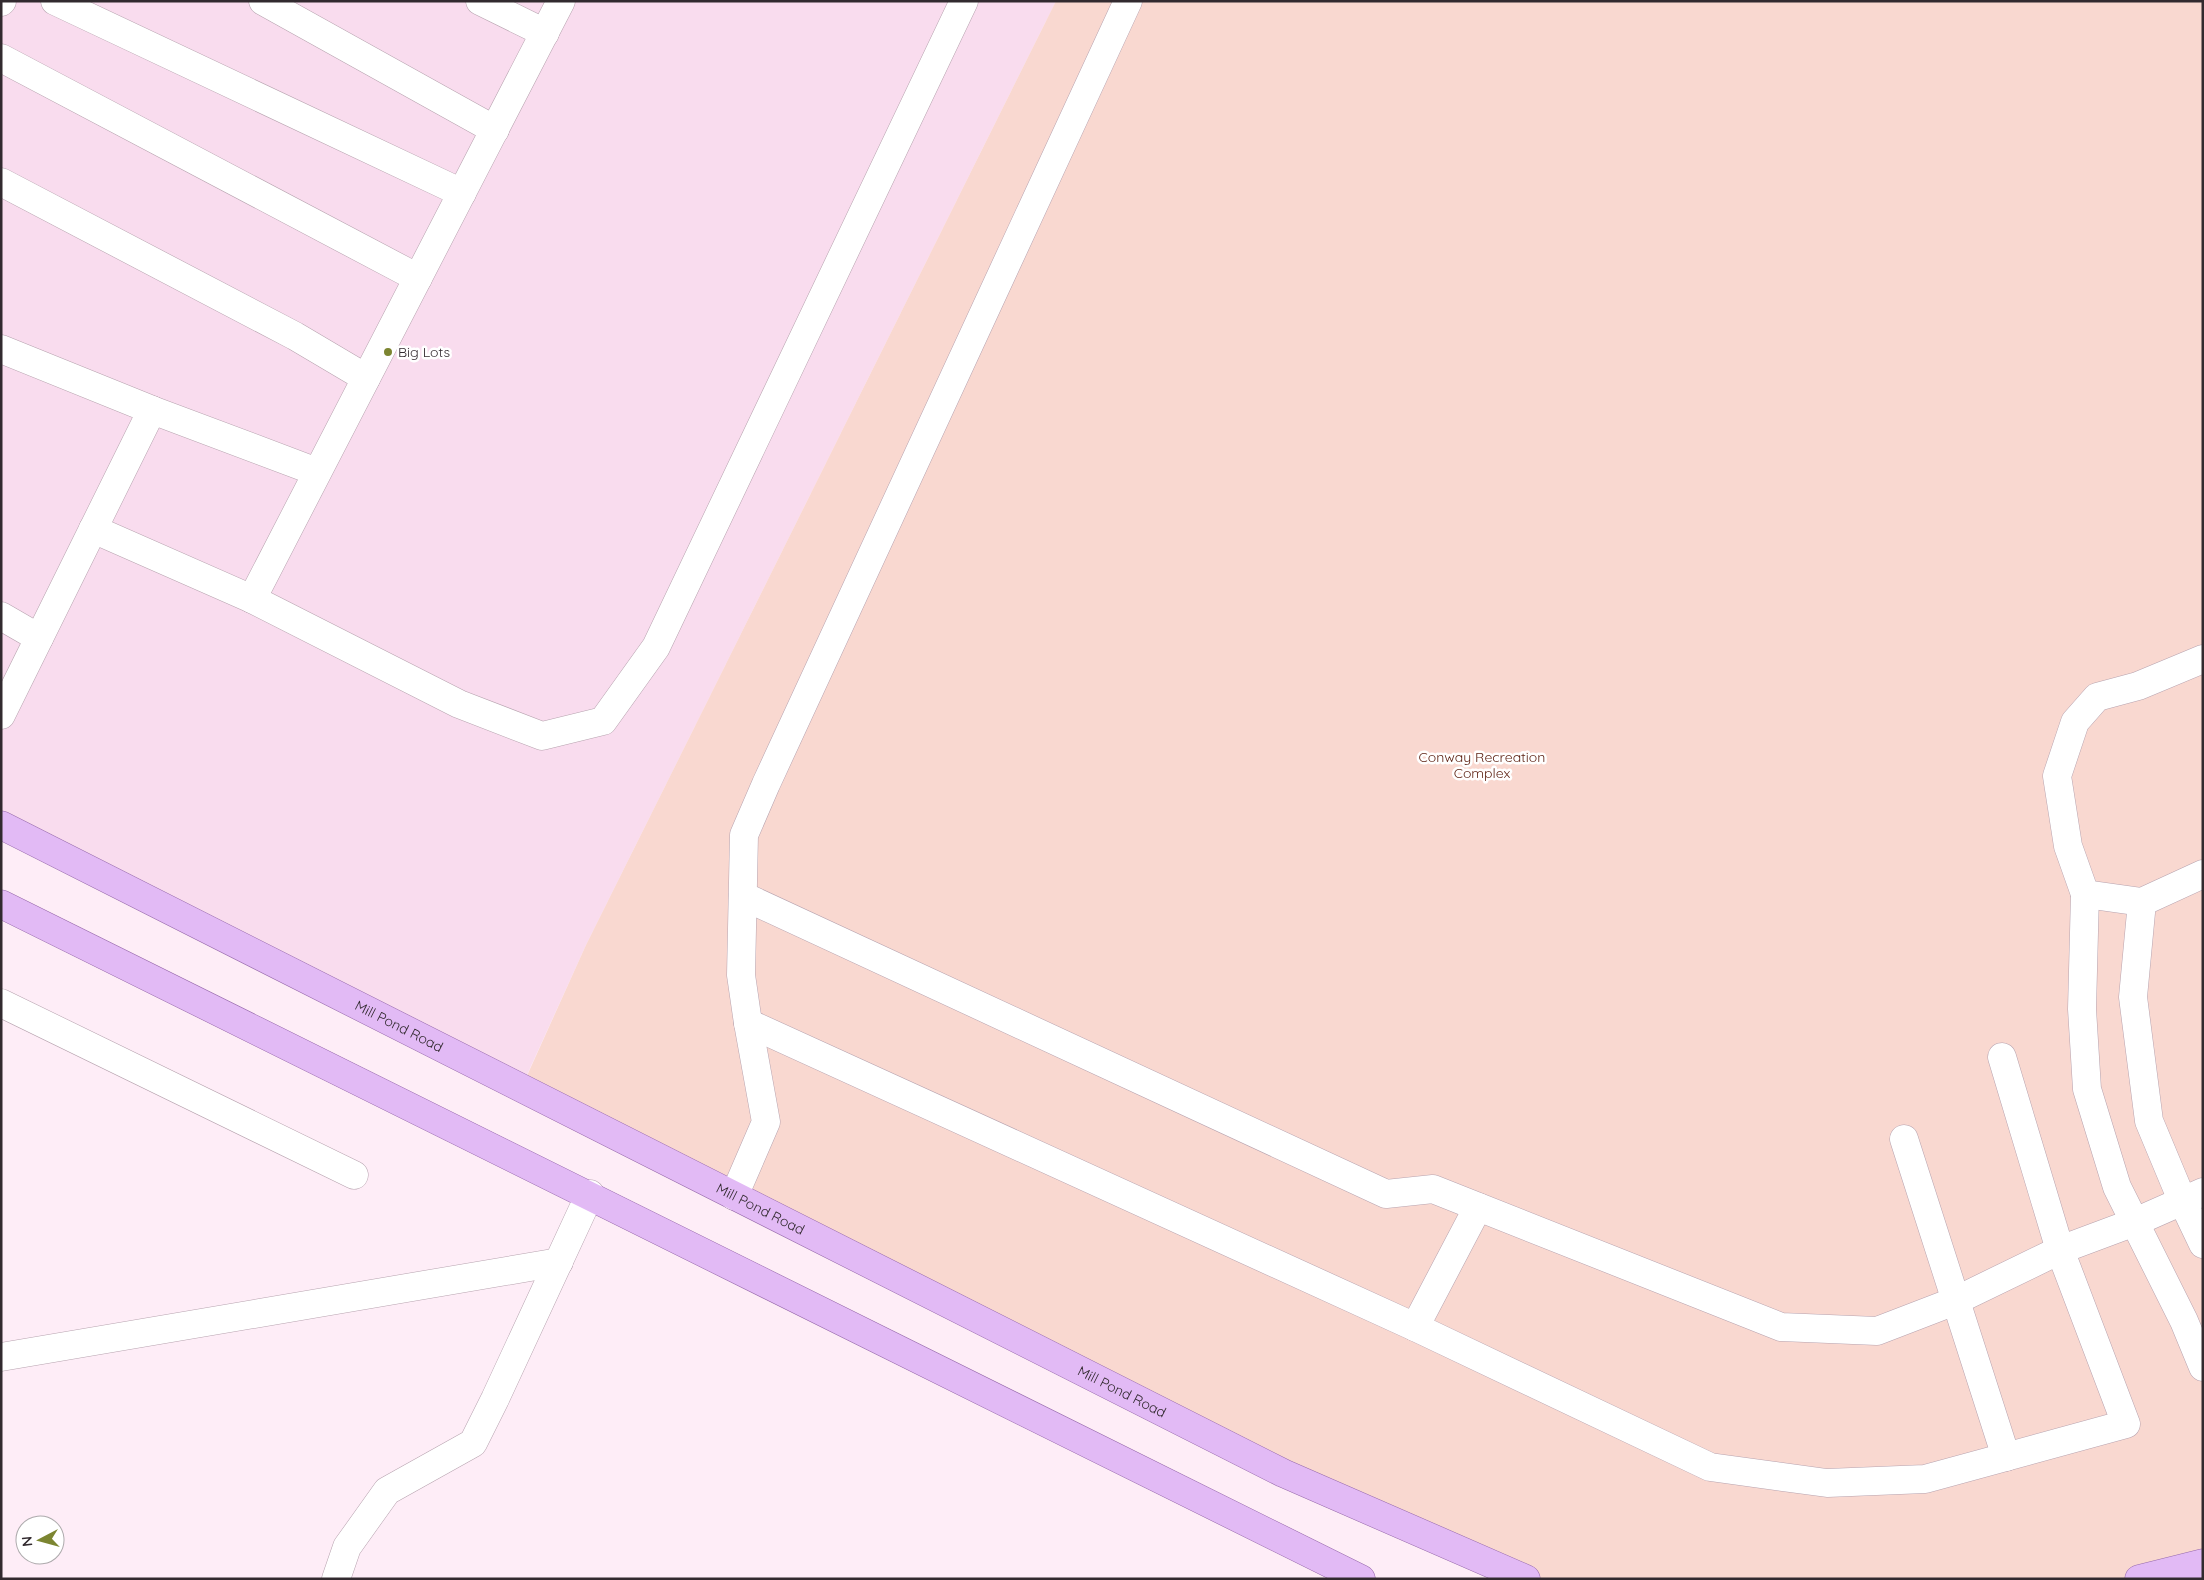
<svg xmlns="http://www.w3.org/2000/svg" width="2204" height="1580" font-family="Quicksand,sans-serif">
<rect width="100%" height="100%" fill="#feedf7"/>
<!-- built -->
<polygon fill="#f9dcee" points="1,1 1056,1 586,945 521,1088 1,824"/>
<!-- green -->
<polygon fill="#f9d8d0" points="1056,1 2203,1 2203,1563 2139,1579 1526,1579 521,1089 586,945"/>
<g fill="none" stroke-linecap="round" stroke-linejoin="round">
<defs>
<g id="minor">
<polyline points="55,1 462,193"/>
<polyline points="263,1 495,130"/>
<polyline points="480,1 545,33"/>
<polyline points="1,2 2,1"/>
<polyline points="1,58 418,278"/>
<polyline points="1,182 295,336 366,378"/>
<polyline points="1,349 152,410 1,715"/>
<polyline points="152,410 317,472"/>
<polyline points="93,529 252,599 561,1"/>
<polyline points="252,599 459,704 542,736 603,721 656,647 964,1"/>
<polyline points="1,616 39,638"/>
<polyline points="2203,659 2138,686 2097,697 2075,722 2057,776 2068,846 2085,894 2142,902 2203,874"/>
<polyline points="2085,894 2082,1009 2087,1089 2117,1187 2184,1321 2203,1367"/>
<polyline points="743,896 1386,1194 1433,1189 1781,1327 1877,1331 1955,1301 2060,1250 2126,1424 1925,1479 1827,1483 1710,1467 1415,1327 748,1023"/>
<polyline points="2142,902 2133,997 2149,1121 2182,1200 2203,1244"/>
<polyline points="1,1003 354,1175"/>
<polyline points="2002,1057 2060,1250 2135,1222 2203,1192"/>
<polyline points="1904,1139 2006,1457"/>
<polyline points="734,1196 766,1122 748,1023 741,975 744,835 766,784 1128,1"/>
<polyline points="1415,1327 1478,1207"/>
<polyline points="1,1357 559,1262"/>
<polyline points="336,1579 347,1547 387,1491 473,1443 495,1399 590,1194"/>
</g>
<g id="major">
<path id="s1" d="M1,825L1283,1473L1526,1579"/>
<polyline points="1,904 1361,1579"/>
<polyline points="2139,1579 2203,1563"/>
</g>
</defs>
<!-- minor casing -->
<use href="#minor" stroke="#b7a3af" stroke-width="29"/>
<!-- major casing -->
<use href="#major" stroke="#976aab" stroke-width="29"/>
<!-- minor -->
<use href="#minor" stroke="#fff" stroke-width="28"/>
<!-- major -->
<use href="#major" stroke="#e2baf5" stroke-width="28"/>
</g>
<!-- markers -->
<circle fill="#7c8531" stroke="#fff" stroke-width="2" cx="388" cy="352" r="5"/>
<g text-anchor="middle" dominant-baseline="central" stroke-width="5" stroke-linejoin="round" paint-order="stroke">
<!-- poi labels -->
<g font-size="14" fill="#322a2f" stroke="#fff" text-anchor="start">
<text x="398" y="352">Big Lots</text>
</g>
<!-- park labels -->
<g font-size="14" fill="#5a1d0e" stroke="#fff">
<text x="1482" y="757">Conway Recreation<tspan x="1482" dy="16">Complex</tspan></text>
</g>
<!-- street labels -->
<g font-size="14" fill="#322a2f" stroke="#fff">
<text stroke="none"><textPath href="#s1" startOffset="446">Mill Pond Road</textPath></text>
<text stroke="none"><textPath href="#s1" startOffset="851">Mill Pond Road</textPath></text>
<text stroke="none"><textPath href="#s1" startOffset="1256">Mill Pond Road</textPath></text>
</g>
</g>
<!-- border -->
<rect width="2204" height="1580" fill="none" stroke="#322a2f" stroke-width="5"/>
<!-- north arrow -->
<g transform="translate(40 1540) rotate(264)"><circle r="24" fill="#ffffff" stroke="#adaaac"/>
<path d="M0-4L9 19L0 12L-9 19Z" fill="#7c8531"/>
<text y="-8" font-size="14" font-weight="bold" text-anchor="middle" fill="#322a2f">N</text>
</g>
</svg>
